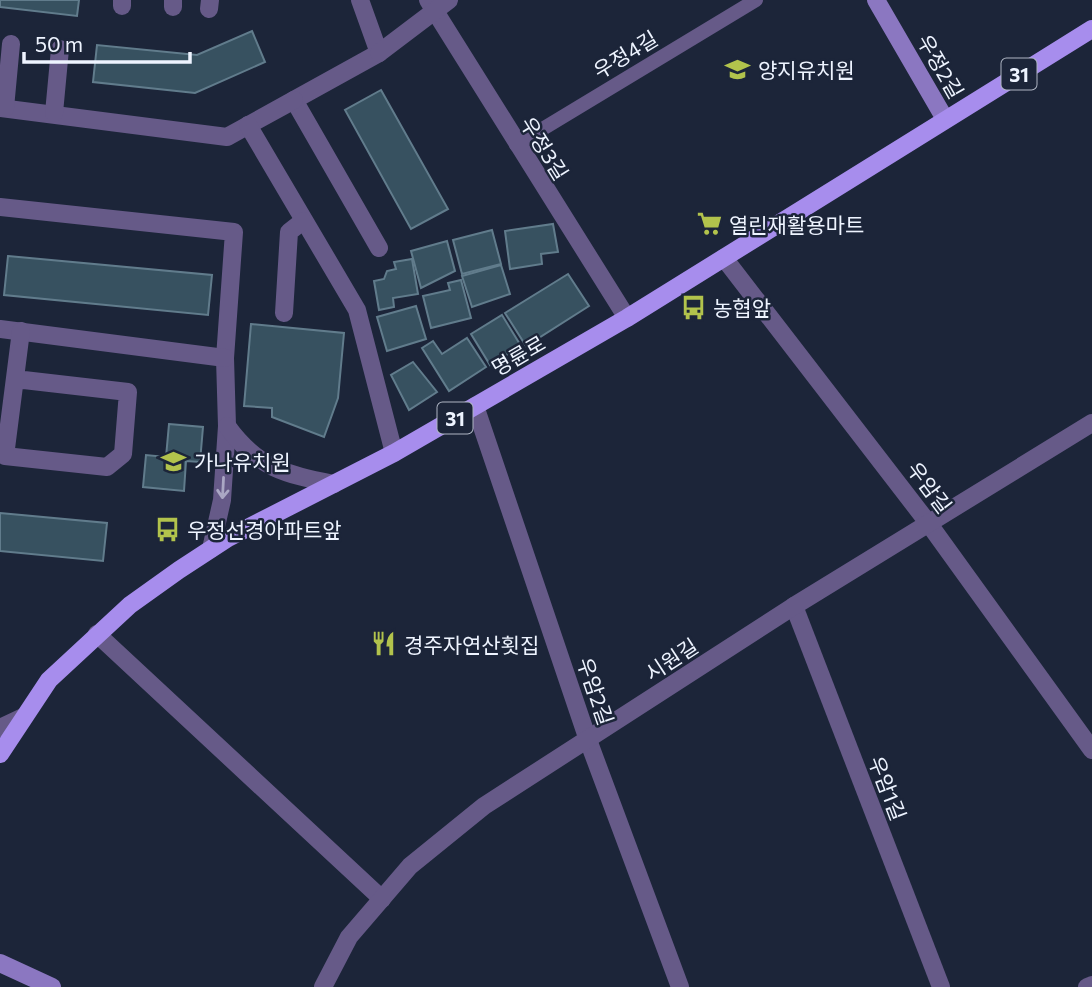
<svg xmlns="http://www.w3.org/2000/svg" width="1092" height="987" font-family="Commissioner,'Noto Sans KR',sans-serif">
<rect width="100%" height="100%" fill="#1c2539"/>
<!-- building -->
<g fill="#375160" stroke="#617c8c" stroke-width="2">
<polygon points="0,0 79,0 77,16 0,7"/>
<polygon points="252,31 265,62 195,93 93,82 97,45 197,55"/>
<polygon points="381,90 448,209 411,229 345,110"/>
<polygon points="553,224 558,252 541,254 542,264 510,269 505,231"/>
<polygon points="492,230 501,264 462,274 453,240"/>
<polygon points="447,241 455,271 421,288 411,251"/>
<polygon points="8,256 212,275 208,315 4,295"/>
<polygon points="412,259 418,294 393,298 394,307 379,310 374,281 384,279 387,271 396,269 394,262"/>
<polygon points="501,265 510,294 472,307 462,276"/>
<polygon points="568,274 589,306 526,346 505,313"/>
<polygon points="461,280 471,318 431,328 423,296 450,290 448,283"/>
<polygon points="416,306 426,339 387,351 377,317"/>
<polygon points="502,315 521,346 490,365 471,334"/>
<polygon points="251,324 344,333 338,398 324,437 272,417 272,408 244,406"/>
<polygon points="467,338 486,367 449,391 422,348 433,341 442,354"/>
<polygon points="413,362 437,392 409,410 391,375"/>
<polygon points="169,424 203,427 200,462 186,461 184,491 143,487 146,455 166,457"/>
<polygon points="0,513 107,523 103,561 0,551"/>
</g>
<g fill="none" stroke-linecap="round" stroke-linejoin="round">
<!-- lane -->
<polyline stroke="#665a88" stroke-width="14" points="516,145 756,0"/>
<!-- street -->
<g stroke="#665a88" stroke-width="18">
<polyline points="360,0 379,53 294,100 379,248"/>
<polyline points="428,0 627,318"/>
<polyline points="122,6 122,0"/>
<polyline points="173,7 173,0"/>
<polyline points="209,9 210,0"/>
<polyline points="379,53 449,0"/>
<polyline points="0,108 227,137 294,100"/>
<polyline points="5,108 11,44"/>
<polyline points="54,113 60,49"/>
<polyline points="248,125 357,310 394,453"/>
<polyline points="0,207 234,232 225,358 227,426 222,500 211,549"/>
<polyline points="724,258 929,524 1092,750"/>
<polyline points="284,313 289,232 303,221"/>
<polyline points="0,329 225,358"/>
<polyline points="15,379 128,392 123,454 107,467 5,456 21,331"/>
<polyline points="475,406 588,740 680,987"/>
<path d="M227,426C257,468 285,474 334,484"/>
<polyline points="794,606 941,987"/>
<polyline points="97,634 382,899"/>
<polyline points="0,728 23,717"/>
<polyline points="323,987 349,937 410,866 484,806 794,606 1092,423"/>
<polyline points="1087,987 1092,985"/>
</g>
<!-- secondary -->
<g stroke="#8b77c1" stroke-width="18">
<polyline points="876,0 945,119"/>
<polyline points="0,963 52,987"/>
</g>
<!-- primary -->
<polyline stroke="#a78ded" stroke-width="18" points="0,754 49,680 130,605 179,570 228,538 394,453 627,318 1092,29"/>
</g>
<!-- one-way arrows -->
<defs><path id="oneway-shaft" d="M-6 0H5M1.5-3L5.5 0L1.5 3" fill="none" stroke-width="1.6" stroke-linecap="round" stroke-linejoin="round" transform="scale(1.75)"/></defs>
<use stroke="#aaa7c4" href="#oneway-shaft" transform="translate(223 488) rotate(93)"/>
<!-- icons -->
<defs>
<symbol id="school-bare" viewBox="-9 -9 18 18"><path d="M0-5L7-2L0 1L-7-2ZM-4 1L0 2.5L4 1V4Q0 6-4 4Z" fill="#b2c34c" stroke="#1c2539" stroke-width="2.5" paint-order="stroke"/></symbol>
<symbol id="supermarket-bare" viewBox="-9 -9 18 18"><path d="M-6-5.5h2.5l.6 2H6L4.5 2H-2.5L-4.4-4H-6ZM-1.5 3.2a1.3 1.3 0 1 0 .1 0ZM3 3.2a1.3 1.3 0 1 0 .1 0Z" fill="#b2c34c" stroke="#1c2539" stroke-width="2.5" paint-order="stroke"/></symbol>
<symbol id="bus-bare" viewBox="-9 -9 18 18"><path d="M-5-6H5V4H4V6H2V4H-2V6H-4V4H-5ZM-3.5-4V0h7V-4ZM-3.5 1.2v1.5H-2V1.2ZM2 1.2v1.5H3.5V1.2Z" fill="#b2c34c" stroke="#1c2539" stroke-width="2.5" paint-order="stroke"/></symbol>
<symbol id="restaurant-bare" viewBox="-9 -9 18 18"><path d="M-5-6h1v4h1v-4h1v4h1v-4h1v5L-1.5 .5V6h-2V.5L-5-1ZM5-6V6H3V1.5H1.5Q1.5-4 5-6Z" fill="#b2c34c" stroke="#1c2539" stroke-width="2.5" paint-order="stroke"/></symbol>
</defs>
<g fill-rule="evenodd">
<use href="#school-bare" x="720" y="52" width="35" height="35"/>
<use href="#supermarket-bare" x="692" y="206" width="35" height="35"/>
<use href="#bus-bare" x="676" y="290" width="35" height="35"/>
<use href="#school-bare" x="156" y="444" width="35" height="35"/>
<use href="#bus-bare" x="150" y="512" width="35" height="35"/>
<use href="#restaurant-bare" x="366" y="626" width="35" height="35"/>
</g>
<g text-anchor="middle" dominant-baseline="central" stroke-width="5" stroke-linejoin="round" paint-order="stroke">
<!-- shield labels -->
<g fill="#1c2539" stroke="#afb6c4" stroke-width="2">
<rect x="1001.5" y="58.5" width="35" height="31" rx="5"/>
<rect x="437.5" y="402.5" width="35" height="31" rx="5"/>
</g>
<g font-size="19" font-weight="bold" fill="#eef4ff">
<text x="1019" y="74">31</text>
<text x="455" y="418">31</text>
</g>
<!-- street labels -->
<g font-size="21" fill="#eef4ff" stroke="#1c2539">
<text transform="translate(625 54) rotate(-31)">우정4길</text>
<text transform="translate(941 66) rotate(60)">우정2길</text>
<text transform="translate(545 148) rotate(58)">우정3길</text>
<text transform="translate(518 355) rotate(-30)">명륜로</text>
<text transform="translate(930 487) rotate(53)">우암길</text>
<text transform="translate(671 659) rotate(-33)">시원길</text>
<text transform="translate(596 691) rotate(71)">우암2길</text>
<text transform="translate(888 788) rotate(69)">우암1길</text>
</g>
<!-- poi labels -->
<g font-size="21" fill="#eef4ff" stroke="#1c2539" text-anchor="start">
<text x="758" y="69">양지유치원</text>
<text x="729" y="224">열린재활용마트</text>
<text x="713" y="307">농협앞</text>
<text x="194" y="461">가나유치원</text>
<text x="187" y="529">우정선경아파트앞</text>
<text x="404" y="644">경주자연산횟집</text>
</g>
</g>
<!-- scale -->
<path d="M24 52v10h166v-10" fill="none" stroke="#eef4ff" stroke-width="3.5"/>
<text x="35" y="52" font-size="21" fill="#eef4ff" stroke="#1c2539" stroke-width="5" paint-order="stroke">50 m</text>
</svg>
